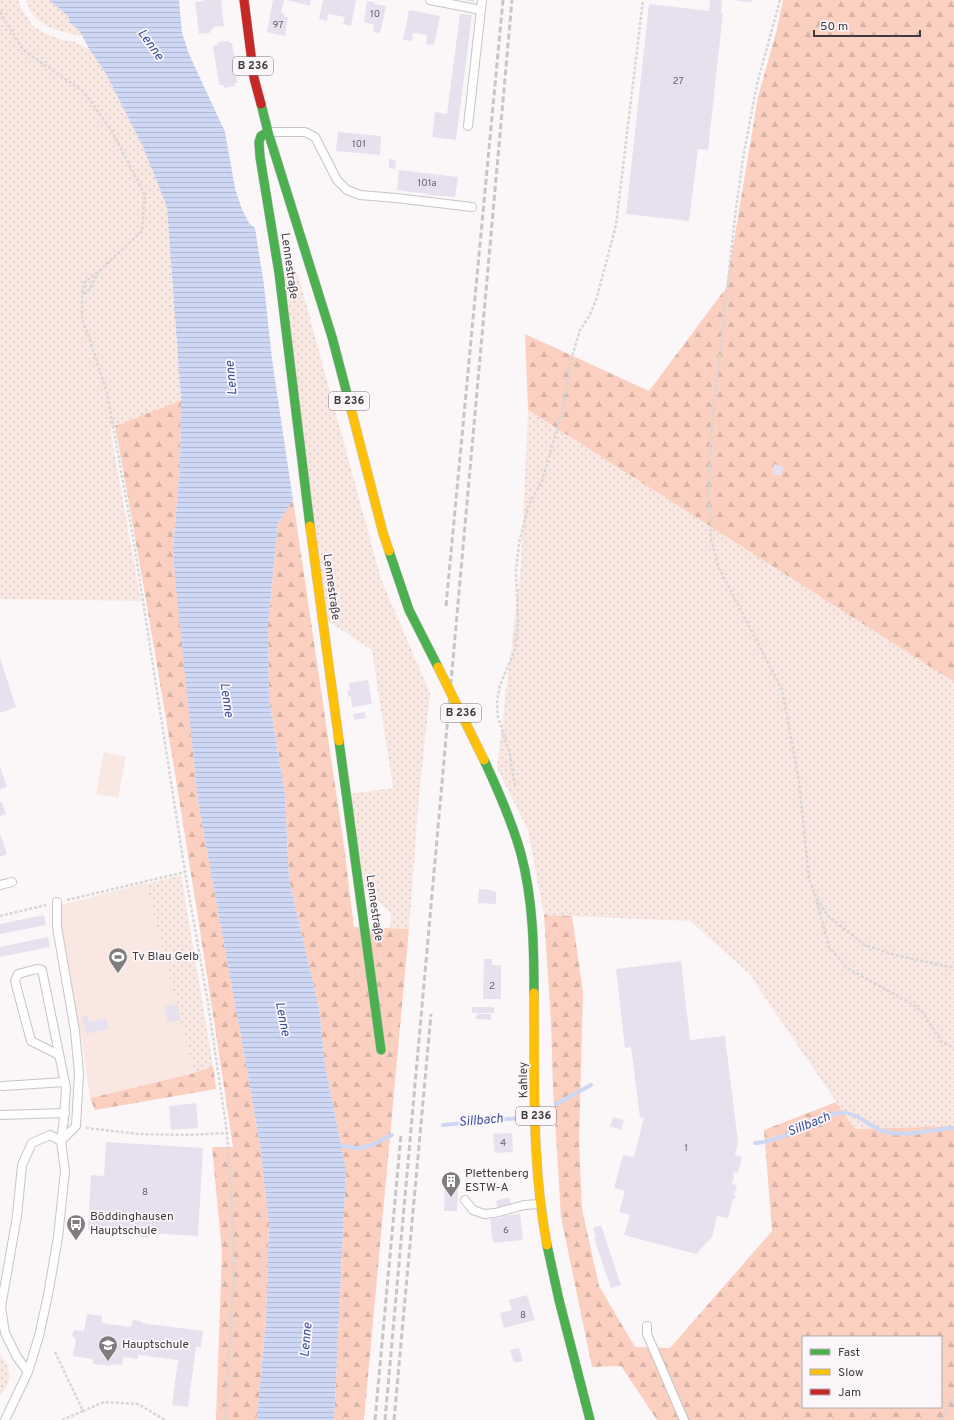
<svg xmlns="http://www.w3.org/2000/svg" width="954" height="1420" font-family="Overpass,sans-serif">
<defs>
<pattern id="grass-dots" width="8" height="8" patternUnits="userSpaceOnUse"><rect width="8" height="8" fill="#f9e8e2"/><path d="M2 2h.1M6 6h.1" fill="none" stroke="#d6c8c3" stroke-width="1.8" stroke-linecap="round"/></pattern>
<pattern id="forest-firs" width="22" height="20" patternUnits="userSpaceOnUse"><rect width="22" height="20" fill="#fbd0c0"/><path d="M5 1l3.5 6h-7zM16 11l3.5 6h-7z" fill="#d8b4a6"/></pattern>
<pattern id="water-rules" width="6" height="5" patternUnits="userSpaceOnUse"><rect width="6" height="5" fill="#ced8f5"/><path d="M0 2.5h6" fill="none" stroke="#b2bad3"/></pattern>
</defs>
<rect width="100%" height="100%" fill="#fbf7f9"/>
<!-- grass -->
<g fill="url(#grass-dots)">
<polygon points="0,0 18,0 22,10 32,25 42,32 59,39 75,42 89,49 105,72 143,147 167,207 181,400 110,428 141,601 0,599"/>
<path d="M26,0H49L68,16L70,23L79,30L82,36C60,32 32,26 26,0Z"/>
<polygon points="298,274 381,579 430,693 419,795 409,929 390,928 391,913 365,889 350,794 393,788 372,650 325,619 282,275"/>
<polygon points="528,410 954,682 954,1126 855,1129 764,996 750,974 690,921 544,915 528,830 497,768 521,565"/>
<polygon points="181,875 213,1066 194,1073 146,884"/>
<path d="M0,1354C3,1359 7,1363 8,1368C12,1378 7,1389 0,1395Z"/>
</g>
<!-- forest -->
<g fill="url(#forest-firs)" fill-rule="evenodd">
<polygon points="783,0 953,0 954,2 954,682 528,410 525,334 649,391 726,288 758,97 777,29"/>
<path d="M181,400L180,468L173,549L198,802L246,1064L260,1146L269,1224L266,1319L257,1420H216L222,1252L212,1147H233C197,906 159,666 115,426Z"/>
<polygon points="293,500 343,839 354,927 409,929 364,1420 334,1420 346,1170 325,1065 319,1008 289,880 285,794 269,698 268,625 278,523"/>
<path d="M544,915L572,916L583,992L579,1142L582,1209L599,1286L635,1347L670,1348L772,1231L764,1130L836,1102L855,1129L954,1126V1420H657L621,1366L592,1367L561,1217L553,1088L551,1022ZM803,1337H941V1407H803Z"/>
<polygon points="213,1066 216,1089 95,1110 90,1098 194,1073"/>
</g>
<!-- garden -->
<g fill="#f9e8e2">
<polygon points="104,752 126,757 118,798 96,794"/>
<polygon points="146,883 194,1073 90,1098 82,1041 53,907"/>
</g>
<!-- water -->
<polygon fill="url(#water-rules)" points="49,0 179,0 182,33 189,54 225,132 235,188 241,207 249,223 255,228 264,285 272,359 293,500 278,523 268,625 269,698 285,794 289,880 319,1008 325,1065 346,1170 334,1420 257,1420 266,1319 269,1224 260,1146 246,1064 198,802 175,577 173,549 180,468 181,400 167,207 143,147 105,72 89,49 79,30 70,23 68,16"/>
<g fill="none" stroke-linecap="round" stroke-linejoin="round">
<!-- stream -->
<g stroke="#ced8f5" stroke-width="4">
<polyline points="556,1104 591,1085"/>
<polyline points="443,1125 519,1118"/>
<path d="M755,1143C775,1142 798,1130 816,1122C823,1118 831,1114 839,1113C856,1110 870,1128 886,1132C908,1137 932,1129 954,1128"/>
<path d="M336,1145C343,1144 348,1148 355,1148C368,1149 381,1140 392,1135"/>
</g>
</g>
<!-- building -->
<g fill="#e7e0ef">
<polygon points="203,0 221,0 224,26 213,27 213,30 210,30 210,33 199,34 195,2 203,1"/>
<polygon points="273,0 284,0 281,13 285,14 284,17 288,17 285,36 267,32"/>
<polygon points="287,0 311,0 310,6"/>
<polygon points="323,0 356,0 351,26 343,24 345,17 335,15 328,14 327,21 319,19"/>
<polygon points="463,0 474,0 474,2"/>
<polygon points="710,0 722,0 721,13 723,13 708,150 698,149 689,221 626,214 649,4 709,11"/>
<polygon points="737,0 752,0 752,2 737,1"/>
<polygon points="367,1 375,2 374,4 386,6 380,33 373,32 374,25 364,22"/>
<polygon points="409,10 440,16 434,45 426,44 427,35 413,33 412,41 403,40"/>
<polygon points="460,14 472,15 456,140 432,137 435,112 447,114"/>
<polygon points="229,41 229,43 232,43 234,56 235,56 237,83 234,83 235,86 224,88 223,85 219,85 213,46 218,45 218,42"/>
<polygon points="338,132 381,136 380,155 336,151"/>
<polygon points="389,159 396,160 395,169 389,168"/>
<polygon points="399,170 458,177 455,197 427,195 428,194 397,190"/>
<polygon points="774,464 784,467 781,476 772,474"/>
<polygon points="0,658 16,707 0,713"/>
<polygon points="368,680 372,704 352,707 351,696 348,697 348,690 350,690 349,683"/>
<polygon points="365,712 366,718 354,720 353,714"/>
<polygon points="0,766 7,787 0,789"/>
<polygon points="0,802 2,802 6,814 0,816"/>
<polygon points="0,833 7,854 0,857"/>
<polygon points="479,889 491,890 491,891 496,892 496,904 478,903"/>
<polygon points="44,915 46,925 0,934 0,924"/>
<polygon points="48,937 50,947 0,957 0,947"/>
<polygon points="484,959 492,959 492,965 501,965 501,999 483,999"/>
<polygon points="681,961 690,1040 725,1036 738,1142 735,1155 742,1157 738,1173 734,1172 733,1176 734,1177 732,1184 737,1185 734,1195 736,1196 735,1199 733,1199 728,1218 717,1216 712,1237 696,1254 624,1235 630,1215 619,1212 625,1191 614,1188 623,1155 634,1157 644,1117 640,1118 631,1047 625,1048 616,969"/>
<polygon points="177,1004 181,1020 168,1023 165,1006"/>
<rect x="472" y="1007" width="22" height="6"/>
<polygon points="477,1014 491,1014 491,1020 476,1019"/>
<polygon points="87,1015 89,1022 106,1018 108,1029 86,1034 82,1016"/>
<polygon points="196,1103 198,1128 171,1130 169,1106"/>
<polygon points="613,1117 624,1120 621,1130 610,1126"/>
<polygon points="512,1133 513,1152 495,1153 493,1134"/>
<polygon points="106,1142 203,1148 198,1236 148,1233 148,1238 137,1237 137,1232 88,1229 91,1175 104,1176"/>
<polygon points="445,1185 458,1185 457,1211 444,1211"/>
<polygon points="509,1197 511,1204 498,1208 496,1201"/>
<polygon points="520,1214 523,1240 493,1243 490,1219 502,1218 502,1216"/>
<polygon points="601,1225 621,1285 611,1288 594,1238 596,1238 593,1228"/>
<polygon points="527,1295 535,1320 504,1328 500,1313 512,1310 509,1300"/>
<polygon points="87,1314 102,1316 102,1323 131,1327 133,1320 141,1321 142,1323 203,1331 201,1347 196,1347 188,1407 172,1405 178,1360 138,1355 138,1359 123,1357 122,1365 111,1364 111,1366 93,1364 93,1359 73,1356 76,1339 72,1336 73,1332 75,1330 84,1331"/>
<polygon points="519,1348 523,1361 514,1363 510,1350"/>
</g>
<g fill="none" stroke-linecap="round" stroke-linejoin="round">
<defs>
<g id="lane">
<polyline points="430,0 481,10"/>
<polyline points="468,126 482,0"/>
<polyline points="270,132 305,132 315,137 337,180 347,190 360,195 396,198 472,207"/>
<polyline points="0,885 12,882"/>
<polyline points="57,902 57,927 75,1031 79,1073 76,1126 61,1141"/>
<polyline points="59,1055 31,1041 15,981 18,974 37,969 42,970 66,1088 64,1118 61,1141"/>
<polyline points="3,1086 65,1082"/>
<polyline points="0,1115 65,1113"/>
<polyline points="465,1200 473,1210 484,1214 495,1213 524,1205 540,1204"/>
<polyline points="647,1326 647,1334 684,1420"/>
<polyline points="5,1420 28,1372 39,1336 48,1295 58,1237 65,1171 61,1141 50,1135 32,1143 22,1165 17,1216 1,1307 5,1333 17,1357 28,1372"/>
</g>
<g id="fast">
<polyline points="261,104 268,132 332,337 351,409"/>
<polyline points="268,132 261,136 259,142 260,157 279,273 310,526"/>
<polyline points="389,551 409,610 438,667"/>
<polyline points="339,741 381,1050"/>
<path d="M484,760C498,790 512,821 521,854C533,899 534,946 534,993"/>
<polyline points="547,1245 559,1300 590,1420"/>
</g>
<g id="slow">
<polyline points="351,409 383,533 389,551"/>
<polyline points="310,526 339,741"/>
<path d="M534,993C535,1077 531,1162 547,1245"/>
</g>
<polyline id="jam" points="244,0 254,78 261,104"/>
</defs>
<!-- lane casing -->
<use href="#lane" stroke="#c7c4c6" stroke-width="10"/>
<!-- fast casing -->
<use href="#fast" stroke="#c7c4c6" stroke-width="10"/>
<!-- slow casing -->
<use href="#slow" stroke="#c7c4c6" stroke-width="10"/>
<!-- jam casing -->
<use href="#jam" stroke="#c7c4c6" stroke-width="10"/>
<!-- path -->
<g stroke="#d7d6d6" stroke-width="2.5" stroke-dasharray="3 2" stroke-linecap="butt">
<polyline points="780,0 757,84 743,158 735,217 710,442 709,501 711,538 718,566 782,690 799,781 809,879 817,899 828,916 865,945 895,955 954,968"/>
<polyline points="0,12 23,50 84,92 113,133 145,195 142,231 98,272 85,282 82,294 82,320 90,340 107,393 134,543 185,872 208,1003 227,1133 233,1225 234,1281 225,1420"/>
<polyline points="83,294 90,289 98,272"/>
<polyline points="515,786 510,755 498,717 497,702 500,685 515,650 518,622 516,571 519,543 529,504 542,481 562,412 573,353 580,330 590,315 597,297 616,225 643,0"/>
<polyline points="67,900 185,872"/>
<polyline points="817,902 829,947 847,968 912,1004 923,1013 942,1042 954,1048"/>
<polyline points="0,916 46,905"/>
<polyline points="86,1128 139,1134 186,1135 227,1133"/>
<polyline points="55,1352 83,1411 104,1402 138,1404 165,1420"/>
<polyline points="62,1420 83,1411"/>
<polyline points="942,1420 945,1410 954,1397"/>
</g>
<!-- lane -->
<use href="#lane" stroke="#fefefe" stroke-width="8"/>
<!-- fast -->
<use href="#fast" stroke="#4caf50" stroke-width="9"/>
<!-- slow -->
<use href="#slow" stroke="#ffc107" stroke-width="9"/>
<!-- jam -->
<use href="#jam" stroke="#c62828" stroke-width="9"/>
<!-- rail -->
<g stroke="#c7c6c7" stroke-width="3" stroke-dasharray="6 3" stroke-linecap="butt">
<polyline points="446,606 503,0"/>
<polyline points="375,1420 401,1135"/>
<polyline points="385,1420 512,0"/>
<polyline points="394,1420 431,1014"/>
</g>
<defs>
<polyline id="slow-bridge" points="438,667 484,760"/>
</defs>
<!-- slow-bridge casing -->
<use href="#slow-bridge" stroke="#c7c4c6" stroke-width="10" stroke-linecap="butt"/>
<!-- slow-bridge -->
<use href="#slow-bridge" stroke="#ffc107" stroke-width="9"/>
</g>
<!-- icons -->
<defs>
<symbol id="stadium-pin" viewBox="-11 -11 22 30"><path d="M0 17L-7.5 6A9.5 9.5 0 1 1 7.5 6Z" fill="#807d7f" stroke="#fcf6fa"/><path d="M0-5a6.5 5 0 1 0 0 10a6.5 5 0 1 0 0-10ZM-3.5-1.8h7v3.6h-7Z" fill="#fff"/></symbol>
<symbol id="building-pin" viewBox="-11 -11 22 30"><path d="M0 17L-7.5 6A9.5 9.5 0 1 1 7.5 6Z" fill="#807d7f" stroke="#fcf6fa"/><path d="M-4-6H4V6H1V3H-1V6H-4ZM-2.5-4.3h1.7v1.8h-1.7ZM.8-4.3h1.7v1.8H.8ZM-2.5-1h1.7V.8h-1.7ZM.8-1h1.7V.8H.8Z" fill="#fff"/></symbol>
<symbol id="bus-pin" viewBox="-11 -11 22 30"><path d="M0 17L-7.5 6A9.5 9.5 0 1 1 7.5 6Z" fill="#807d7f" stroke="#fcf6fa"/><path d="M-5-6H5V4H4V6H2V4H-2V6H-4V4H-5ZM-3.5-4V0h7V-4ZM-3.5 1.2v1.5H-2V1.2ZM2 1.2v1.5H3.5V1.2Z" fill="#fff"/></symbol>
<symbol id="school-pin" viewBox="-11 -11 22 30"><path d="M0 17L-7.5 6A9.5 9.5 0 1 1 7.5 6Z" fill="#807d7f" stroke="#fcf6fa"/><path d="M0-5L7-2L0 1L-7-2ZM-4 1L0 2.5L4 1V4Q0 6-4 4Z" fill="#fff"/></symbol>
</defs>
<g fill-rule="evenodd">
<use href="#stadium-pin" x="107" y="946" width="22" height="30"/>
<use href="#building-pin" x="440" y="1170" width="22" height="30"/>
<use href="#bus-pin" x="65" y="1213" width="22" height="30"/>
<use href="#school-pin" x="97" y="1334" width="22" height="30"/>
</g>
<g text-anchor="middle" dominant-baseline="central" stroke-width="3.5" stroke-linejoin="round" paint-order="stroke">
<!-- number labels -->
<g font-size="10" fill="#68656a">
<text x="375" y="14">10</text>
<text x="278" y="25">97</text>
<text x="678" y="81">27</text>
<text x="359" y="144">101</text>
<text x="427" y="183">101a</text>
<text x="492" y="986">2</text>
<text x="503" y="1143">4</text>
<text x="686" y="1148">1</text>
<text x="145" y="1192">8</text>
<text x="506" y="1230">6</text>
<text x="523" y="1315">8</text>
</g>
<!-- shield labels -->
<g fill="#fcf6fa" stroke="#777476" stroke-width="1">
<rect x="233" y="57" width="40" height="18" rx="3"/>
<rect x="329" y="392" width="40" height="18" rx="3"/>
<rect x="441" y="704" width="40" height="18" rx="3"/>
<rect x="516" y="1107" width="40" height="18" rx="3"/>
</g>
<g font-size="11" font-weight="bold" fill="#3e3c3e">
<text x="253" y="66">B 236</text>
<text x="349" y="401">B 236</text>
<text x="461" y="713">B 236</text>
<text x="536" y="1116">B 236</text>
</g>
<!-- street labels -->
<g font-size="12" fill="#3e3c3e" stroke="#fcf6fa">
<text transform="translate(289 266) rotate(82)">Lennestraße</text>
<text transform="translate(331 587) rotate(82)">Lennestraße</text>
<text transform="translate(374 908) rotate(82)">Lennestraße</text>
<text transform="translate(524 1080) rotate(-91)">Kahley</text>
</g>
<!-- poi labels -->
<g font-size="12" fill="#3e3c3e" stroke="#fcf6fa" text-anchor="start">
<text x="132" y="957">Tv Blau Gelb</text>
<text x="465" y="1174">Plettenberg<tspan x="465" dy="14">ESTW-A</tspan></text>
<text x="90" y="1217">Böddinghausen<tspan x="90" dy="14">Hauptschule</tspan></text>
<text x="122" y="1345">Hauptschule</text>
</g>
<!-- water labels -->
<g font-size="13" font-style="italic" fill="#394f9d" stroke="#fcf6fa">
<text transform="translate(150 45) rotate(54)">Lenne</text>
<text transform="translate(232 378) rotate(-95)">Lenne</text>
<text transform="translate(226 700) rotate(82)">Lenne</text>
<text transform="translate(282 1019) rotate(79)">Lenne</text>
<text transform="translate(481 1121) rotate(-5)">Sillbach</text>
<text transform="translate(809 1125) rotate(-22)">Sillbach</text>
<text transform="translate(307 1340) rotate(-85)">Lenne</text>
</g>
</g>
<!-- legend -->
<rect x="802" y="1336" width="140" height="72" fill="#fcf6fa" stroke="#b0acaf"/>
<rect x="810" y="1349" width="20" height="6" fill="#4caf50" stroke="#b0acaf"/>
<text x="838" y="1356" font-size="12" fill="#3e3c3e">Fast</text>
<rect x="810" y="1369" width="20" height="6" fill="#ffc107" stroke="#b0acaf"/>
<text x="838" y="1376" font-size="12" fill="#3e3c3e">Slow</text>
<rect x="810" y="1389" width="20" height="6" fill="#c62828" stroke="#b0acaf"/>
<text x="838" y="1396" font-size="12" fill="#3e3c3e">Jam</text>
<!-- scale -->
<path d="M814 30v6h106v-6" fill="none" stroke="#3e3c3e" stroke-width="2"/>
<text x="820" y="30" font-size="12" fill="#3e3c3e" stroke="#fcf6fa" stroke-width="3" paint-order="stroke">50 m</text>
</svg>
